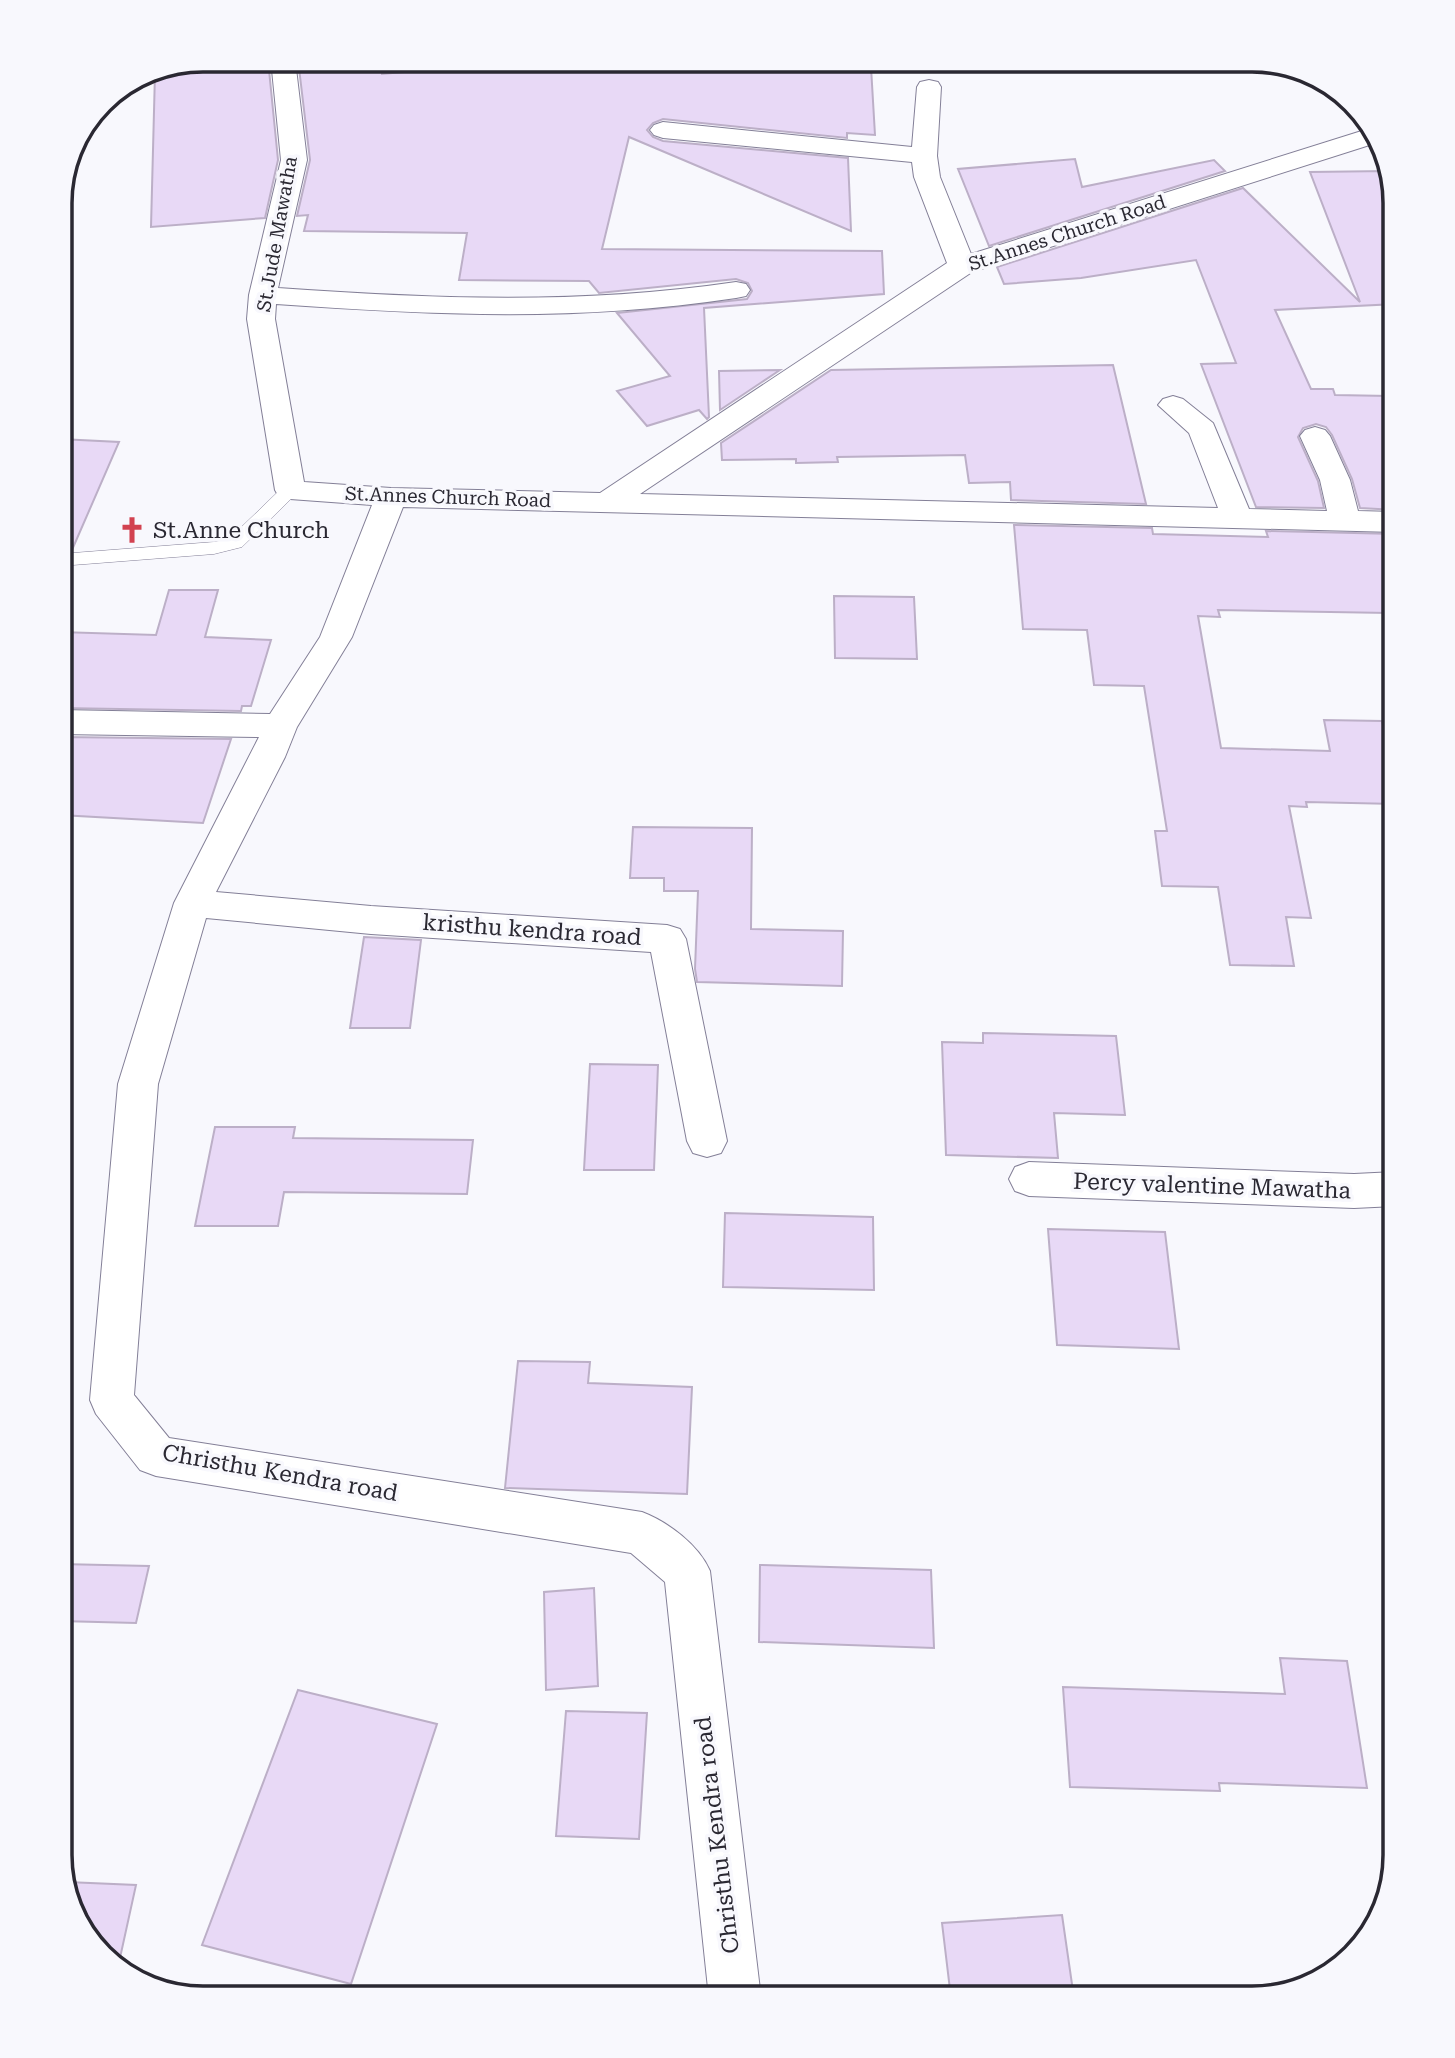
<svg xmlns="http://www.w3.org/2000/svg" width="1455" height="2058" font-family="'Roboto Serif',serif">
<rect width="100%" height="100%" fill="#f8f8fd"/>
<!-- building -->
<g fill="#e8d9f6" stroke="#bcafc7" stroke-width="2">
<polygon points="541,60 549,60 551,65 871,67 875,135 847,133 847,138 663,119 653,123 647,130 653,137 663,141 848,158 851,231 629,137 602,249 882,251 884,294 704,308 709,417 707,419 699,410 647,426 617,391 670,376 617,313 747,299 752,291 748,283 736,279 599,293 589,281 459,280 467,233 304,231 308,215 297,216 310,160 299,68 380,62 382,74"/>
<polygon points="249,61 251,71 269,70 278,160 265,218 151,227 155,73"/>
<polygon points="1075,159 1082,187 1214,160 1225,171 989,246 958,169"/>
<polygon points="1387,171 1396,203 1396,304 1275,310 1311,389 1333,389 1335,395 1389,396 1396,418 1396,510 1360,508 1352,479 1332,435 1326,427 1316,424 1303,428 1298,437 1318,481 1324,508 1256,507 1201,364 1236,363 1196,260 1081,278 1004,284 997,267 1243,188 1360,302 1310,172"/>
<polygon points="1113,365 1146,504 1011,500 1010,482 969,483 965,455 837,457 838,462 796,463 796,459 722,460 721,443 831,370"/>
<polygon points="780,370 720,410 719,371"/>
<polygon points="60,439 119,442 72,550 60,551"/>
<polygon points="1014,525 1152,528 1153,534 1268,537 1266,531 1396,534 1396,594 1385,593 1389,613 1218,610 1220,617 1198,616 1221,748 1330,751 1324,720 1382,721 1396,780 1396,804 1306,802 1307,807 1289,806 1311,918 1286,917 1294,966 1230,965 1218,887 1162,886 1155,831 1167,831 1144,686 1094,685 1087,630 1023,629"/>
<polygon points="169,590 218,590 205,637 271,640 251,706 242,706 241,711 60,708 60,632 156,635"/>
<polygon points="834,596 914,597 917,659 835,658"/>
<polygon points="60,737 231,739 203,823 60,815"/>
<polygon points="633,827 752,828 751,929 843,931 842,986 697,982 695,969 698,891 664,891 664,878 630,878"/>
<polygon points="364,937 421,940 410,1028 350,1028"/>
<polygon points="983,1033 1116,1036 1125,1115 1054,1113 1058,1158 946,1155 942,1042 983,1043"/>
<polygon points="590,1064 658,1065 654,1170 584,1170"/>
<polygon points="215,1127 295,1127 293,1138 473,1140 467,1194 284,1192 278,1226 195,1226"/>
<polygon points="725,1213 873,1217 874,1290 723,1287"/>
<polygon points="1048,1229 1165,1232 1179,1349 1057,1345"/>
<polygon points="518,1361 590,1362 588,1383 692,1387 687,1494 505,1488"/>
<polygon points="60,1564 149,1566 136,1623 60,1621"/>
<polygon points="760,1565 931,1570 934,1648 759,1642"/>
<polygon points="594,1588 598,1686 546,1690 544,1592"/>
<polygon points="1280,1658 1347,1661 1367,1788 1219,1783 1220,1791 1070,1787 1063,1687 1285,1694"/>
<polygon points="298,1690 437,1724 351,1984 202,1945"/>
<polygon points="566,1711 647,1713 639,1839 556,1836"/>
<polygon points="67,1882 136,1885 118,1967 79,1927"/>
<polygon points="1062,1915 1074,1998 951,1998 942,1923"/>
</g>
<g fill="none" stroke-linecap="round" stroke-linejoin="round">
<defs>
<polygon id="service" points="290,484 299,490 296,494 242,547 214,554 60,566 60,554 214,542 229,539 284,486"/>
<g id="minor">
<path d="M271,60H295L307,160L278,288C435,299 580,305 736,282L746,284L750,290L746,296L736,298C579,322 433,315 276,304L275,319L304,482L391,488L600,493L947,263L914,177L912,162L663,138L654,135L650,130L654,125L663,122L912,147L917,87L920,82L929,80L938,82L941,87L937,156L940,177L971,254L1368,129L1373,127L1379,142L972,272L640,494L1218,508L1189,433L1158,405L1163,399L1173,396L1183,399L1213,423L1249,509L1327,511L1320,480L1300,436L1305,430L1315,427L1325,430L1330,436L1350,480L1358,511L1395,512V532L403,507L352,637L297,727L285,757L216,892L371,906L667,925L680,929L686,939L727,1141L721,1153L707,1157L693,1153L687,1141L651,952L371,934L206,918L158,1084L134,1395L169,1438L642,1512C668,1522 699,1545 710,1571L761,1998H709L665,1582L631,1553L156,1476L140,1470L96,1414L90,1400L118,1084L174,903L259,737L60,734V710L270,714L320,637L372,505L290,499L279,497L275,490L247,319L249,295L281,160Z"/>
<polygon points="1029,1162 1354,1174 1395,1172 1395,1206 1354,1208 1029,1196 1015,1191 1009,1179 1015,1167"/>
</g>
</defs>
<!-- service casing -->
<use href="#service" stroke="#837f97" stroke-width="1"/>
<!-- minor casing -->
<use href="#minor" stroke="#837f97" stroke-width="2"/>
<!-- service -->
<use href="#service" fill="#fff" fill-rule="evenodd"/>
<!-- minor -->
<use href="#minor" fill="#fff" fill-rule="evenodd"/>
</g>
<!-- icons -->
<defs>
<symbol id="church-bare" viewBox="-9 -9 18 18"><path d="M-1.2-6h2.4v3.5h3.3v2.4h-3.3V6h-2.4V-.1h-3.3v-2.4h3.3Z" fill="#d24250" stroke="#f8f8fd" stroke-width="2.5" paint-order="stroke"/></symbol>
</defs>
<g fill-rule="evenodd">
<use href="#church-bare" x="113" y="511" width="38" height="38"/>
</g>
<g text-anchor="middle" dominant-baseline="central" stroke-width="7" stroke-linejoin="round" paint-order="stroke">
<!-- far-street labels -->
<g font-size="19" fill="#2a2832" stroke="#f8f8fd">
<text transform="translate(1067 233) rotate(-18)">St.Annes Church Road</text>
<text transform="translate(277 234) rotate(-80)">St.Jude Mawatha</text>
<text transform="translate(448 497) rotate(2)">St.Annes Church Road</text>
</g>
<!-- poi labels -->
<g font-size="23" fill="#2a2832" stroke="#f8f8fd" text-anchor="start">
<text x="153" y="530">St.Anne Church</text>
</g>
<!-- street labels -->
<g font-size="23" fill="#2a2832" stroke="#f8f8fd">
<text transform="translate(532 930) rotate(4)">kristhu kendra road</text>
<text transform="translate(1212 1186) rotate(2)">Percy valentine Mawatha</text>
<text transform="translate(280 1473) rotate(10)">Christhu Kendra road</text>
<text transform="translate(717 1835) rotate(-97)">Christhu Kendra road</text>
</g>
</g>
<!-- crop -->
<path d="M0 0H1455V2058H0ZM203 72H1252A131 131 0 0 1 1383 203V1855A131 131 0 0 1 1252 1986H203A131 131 0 0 1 72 1855V203A131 131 0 0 1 203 72Z" fill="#f8f8fd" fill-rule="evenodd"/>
<path fill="none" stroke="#2a2832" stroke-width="3.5" d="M203 72H1252A131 131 0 0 1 1383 203V1855A131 131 0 0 1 1252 1986H203A131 131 0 0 1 72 1855V203A131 131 0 0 1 203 72Z"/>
</svg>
